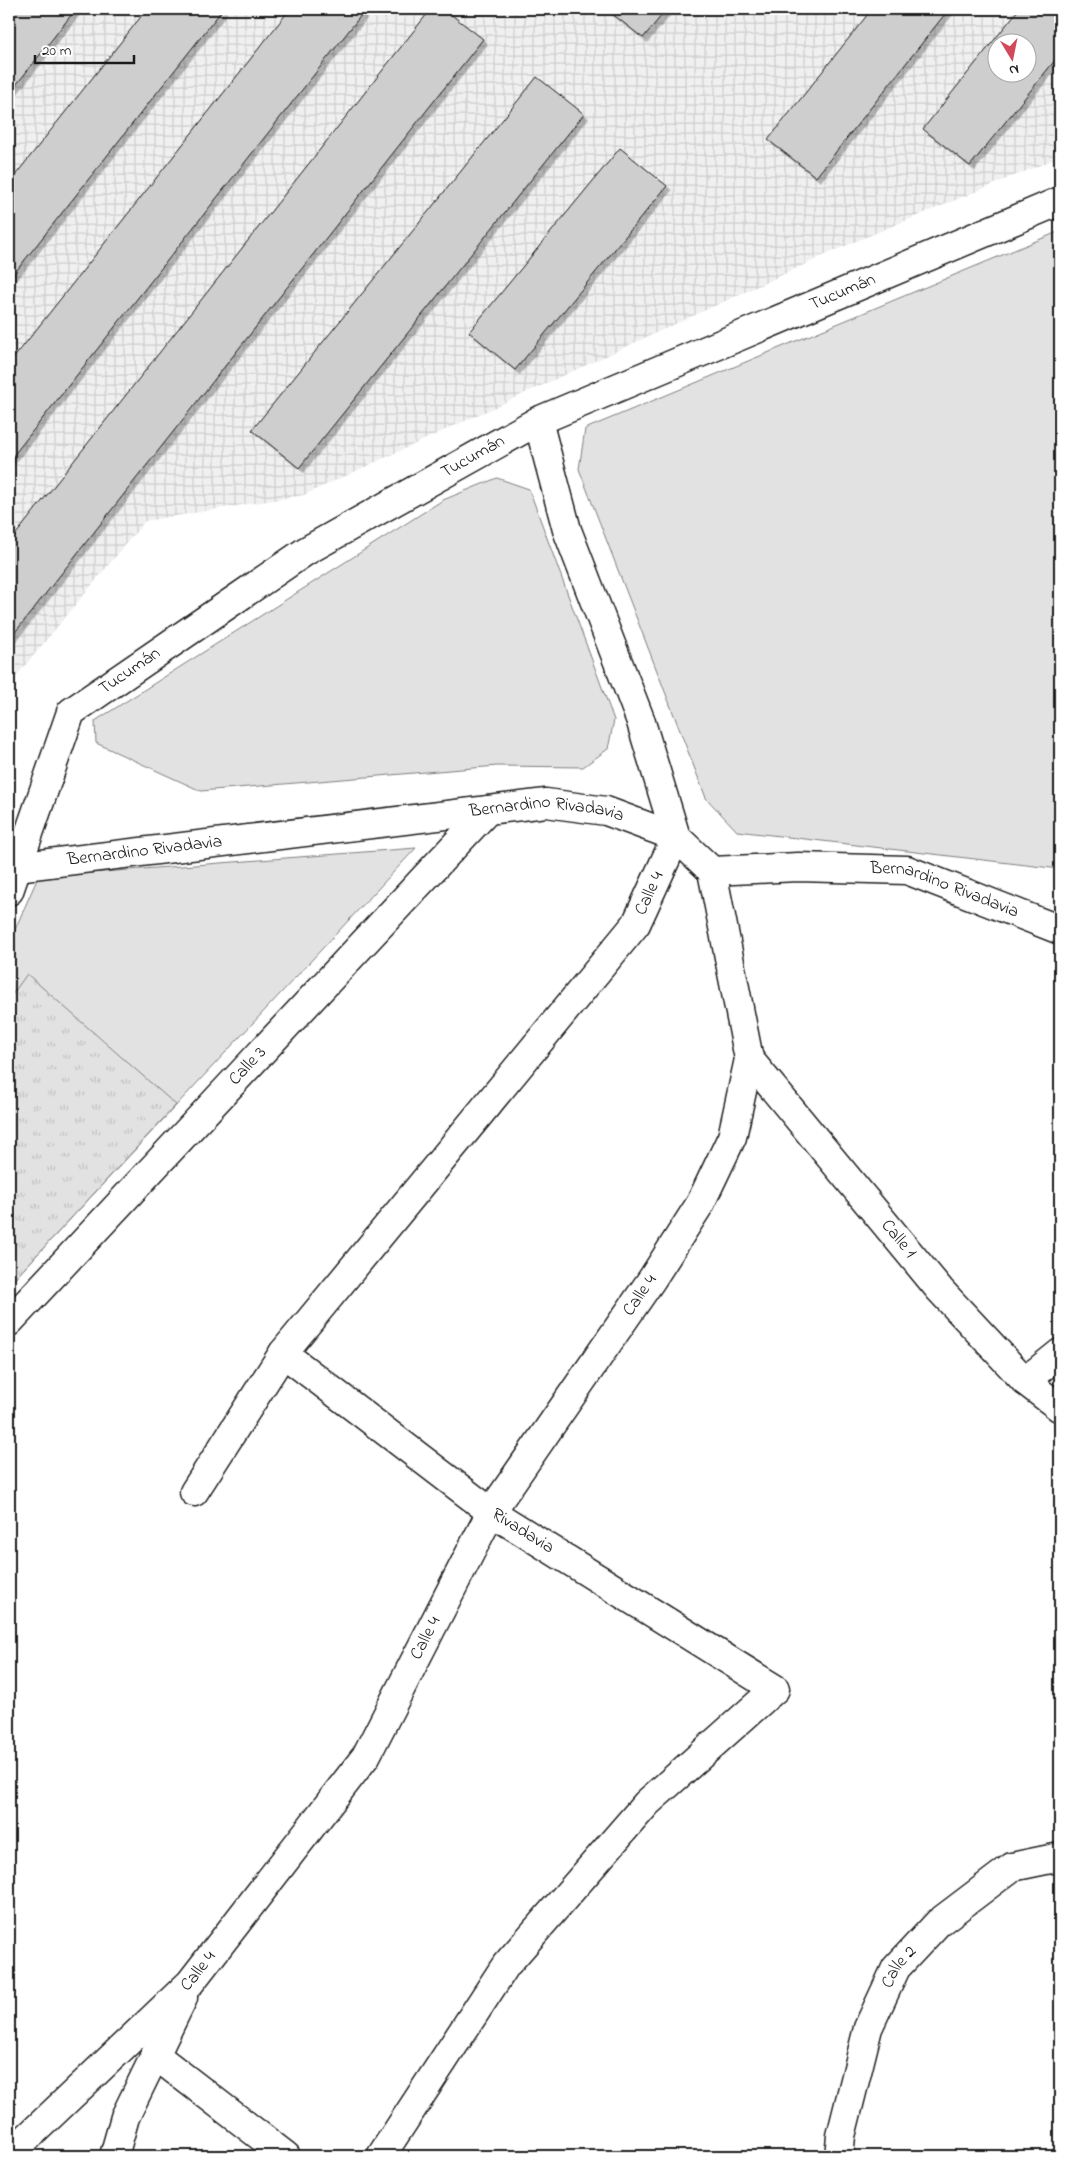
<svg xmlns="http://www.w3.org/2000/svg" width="1069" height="2165" font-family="'Indie Flower',sans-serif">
<defs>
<pattern id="industrial-grid" width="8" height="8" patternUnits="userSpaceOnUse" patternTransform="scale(1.25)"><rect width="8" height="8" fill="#f0f0f0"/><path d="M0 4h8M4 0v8" fill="none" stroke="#cdcdcd"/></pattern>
<pattern id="park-tufts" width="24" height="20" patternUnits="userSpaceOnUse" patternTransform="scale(1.25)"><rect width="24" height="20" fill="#e2e2e2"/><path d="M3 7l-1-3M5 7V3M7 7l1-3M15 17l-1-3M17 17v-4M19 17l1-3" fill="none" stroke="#c1c1c1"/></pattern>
<filter id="shadow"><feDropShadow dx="4.5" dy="4.5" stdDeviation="0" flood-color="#0004"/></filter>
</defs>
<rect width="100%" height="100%" fill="#fff"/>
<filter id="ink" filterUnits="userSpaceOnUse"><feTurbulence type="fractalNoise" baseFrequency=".02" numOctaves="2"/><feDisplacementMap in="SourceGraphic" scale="10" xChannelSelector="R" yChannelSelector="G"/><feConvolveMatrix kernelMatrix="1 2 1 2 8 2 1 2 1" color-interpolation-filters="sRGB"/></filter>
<g filter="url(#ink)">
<!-- industrial -->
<path fill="url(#industrial-grid)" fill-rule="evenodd" d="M9,9H1060V157L847,245L304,495L145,521L9,685ZM996,42H1026V72H996Z"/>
<!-- green -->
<g fill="#e2e2e2" stroke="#7f7f7f">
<polygon points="1060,231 1060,869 737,831 706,798 579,469 585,429"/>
<polygon points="497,478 529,489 614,720 608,749 583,767 497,766 201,791 96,743 95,721 443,500"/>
<polygon points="416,848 9,1285 9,943 38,877"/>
</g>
<!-- park -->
<polygon fill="url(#park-tufts)" stroke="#7f7f7f" points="27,974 176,1105 9,1285 9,999"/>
<!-- building -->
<g fill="#cecece" stroke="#1c1c1c" fill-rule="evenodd" filter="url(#shadow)">
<polygon points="9,9 76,9 9,94"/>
<polygon points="147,9 223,9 9,280 9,183"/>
<polygon points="290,9 366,9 9,461 9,364"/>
<polygon points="431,9 444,9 483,39 9,640 9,543"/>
<polygon points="606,9 667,9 643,38"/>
<polygon points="872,9 949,9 816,177 768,140"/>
<path d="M1019,9H1060V54L970,166L923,129ZM996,42H1026V72H996Z"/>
<polygon points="537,77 584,114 299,468 252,430"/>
<polygon points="620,148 667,186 515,370 469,332"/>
</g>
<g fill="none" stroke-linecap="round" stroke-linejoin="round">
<defs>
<g id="minor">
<polyline points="538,421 567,530 640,719 676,837"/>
<path id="s1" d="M9,861L16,867L546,803L606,811L676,837L712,871L798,867L907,870L1060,930"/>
<path id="s2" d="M9,891L71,712L306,551L538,421L1060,201"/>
<path id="s3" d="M749,1059L940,1290L1025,1381L1060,1408"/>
<path id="s4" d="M9,1322L488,810"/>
<path id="s5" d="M283,1353L491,1512L775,1689L647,1803L506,1965L381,2156"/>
<polyline points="1025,1381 1060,1353"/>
<path id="s6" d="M194,1492L283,1353L636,924L676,837"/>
<polyline points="155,2055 286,2156"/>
<path id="s7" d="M9,2155L190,1983L366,1756L491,1512L652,1279L700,1204L732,1137L749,1059L712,871"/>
<polyline points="114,2156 125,2117 183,1998"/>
<path id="s8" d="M839,2156L841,2136L868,2028L896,1968L938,1923L1012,1867L1060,1857"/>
</g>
</defs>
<!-- minor casing -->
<use href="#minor" stroke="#1c1c1c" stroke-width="31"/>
<!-- minor -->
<use href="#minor" stroke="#fff" stroke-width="28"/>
</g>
</g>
<g text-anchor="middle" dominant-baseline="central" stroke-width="4.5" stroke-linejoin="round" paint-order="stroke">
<!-- street labels -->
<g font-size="18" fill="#1c1c1c" stroke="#fff">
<text stroke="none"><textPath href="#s2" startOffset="1071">Tucumán</textPath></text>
<text stroke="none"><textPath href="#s2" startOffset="666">Tucumán</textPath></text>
<text stroke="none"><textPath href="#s2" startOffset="261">Tucumán</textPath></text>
<text stroke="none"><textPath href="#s1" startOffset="544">Bernardino Rivadavia</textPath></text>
<text stroke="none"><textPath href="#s1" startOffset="139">Bernardino Rivadavia</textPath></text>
<text stroke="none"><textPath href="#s1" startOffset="964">Bernardino Rivadavia</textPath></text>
<text stroke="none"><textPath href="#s6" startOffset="754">Calle 4</textPath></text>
<text stroke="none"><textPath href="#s4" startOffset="350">Calle 3</textPath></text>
<text stroke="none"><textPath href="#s3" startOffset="234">Calle 1</textPath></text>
<text stroke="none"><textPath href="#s7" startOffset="1074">Calle 4</textPath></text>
<text stroke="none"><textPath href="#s5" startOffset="299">Rivadavia</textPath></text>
<text stroke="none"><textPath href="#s7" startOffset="669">Calle 4</textPath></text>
<text stroke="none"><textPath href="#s8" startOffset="200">Calle 2</textPath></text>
<text stroke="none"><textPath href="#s7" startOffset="264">Calle 4</textPath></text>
</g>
</g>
<!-- margin -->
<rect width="1069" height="2165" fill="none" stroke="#fff" stroke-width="30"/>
<rect x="15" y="15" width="1039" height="2135" fill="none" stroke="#1c1c1c" stroke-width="2" filter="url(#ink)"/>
<!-- north arrow -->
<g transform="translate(1012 58) rotate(170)"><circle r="24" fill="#ffffff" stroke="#a4a4a4"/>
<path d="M0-4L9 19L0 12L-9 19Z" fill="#d1495b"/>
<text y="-8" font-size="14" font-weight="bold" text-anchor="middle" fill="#1c1c1c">N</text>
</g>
<!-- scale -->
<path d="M35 55v8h99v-8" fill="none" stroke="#1c1c1c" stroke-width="2.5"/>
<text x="42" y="55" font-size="15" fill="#1c1c1c" stroke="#ffffff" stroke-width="4" paint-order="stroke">20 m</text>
</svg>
